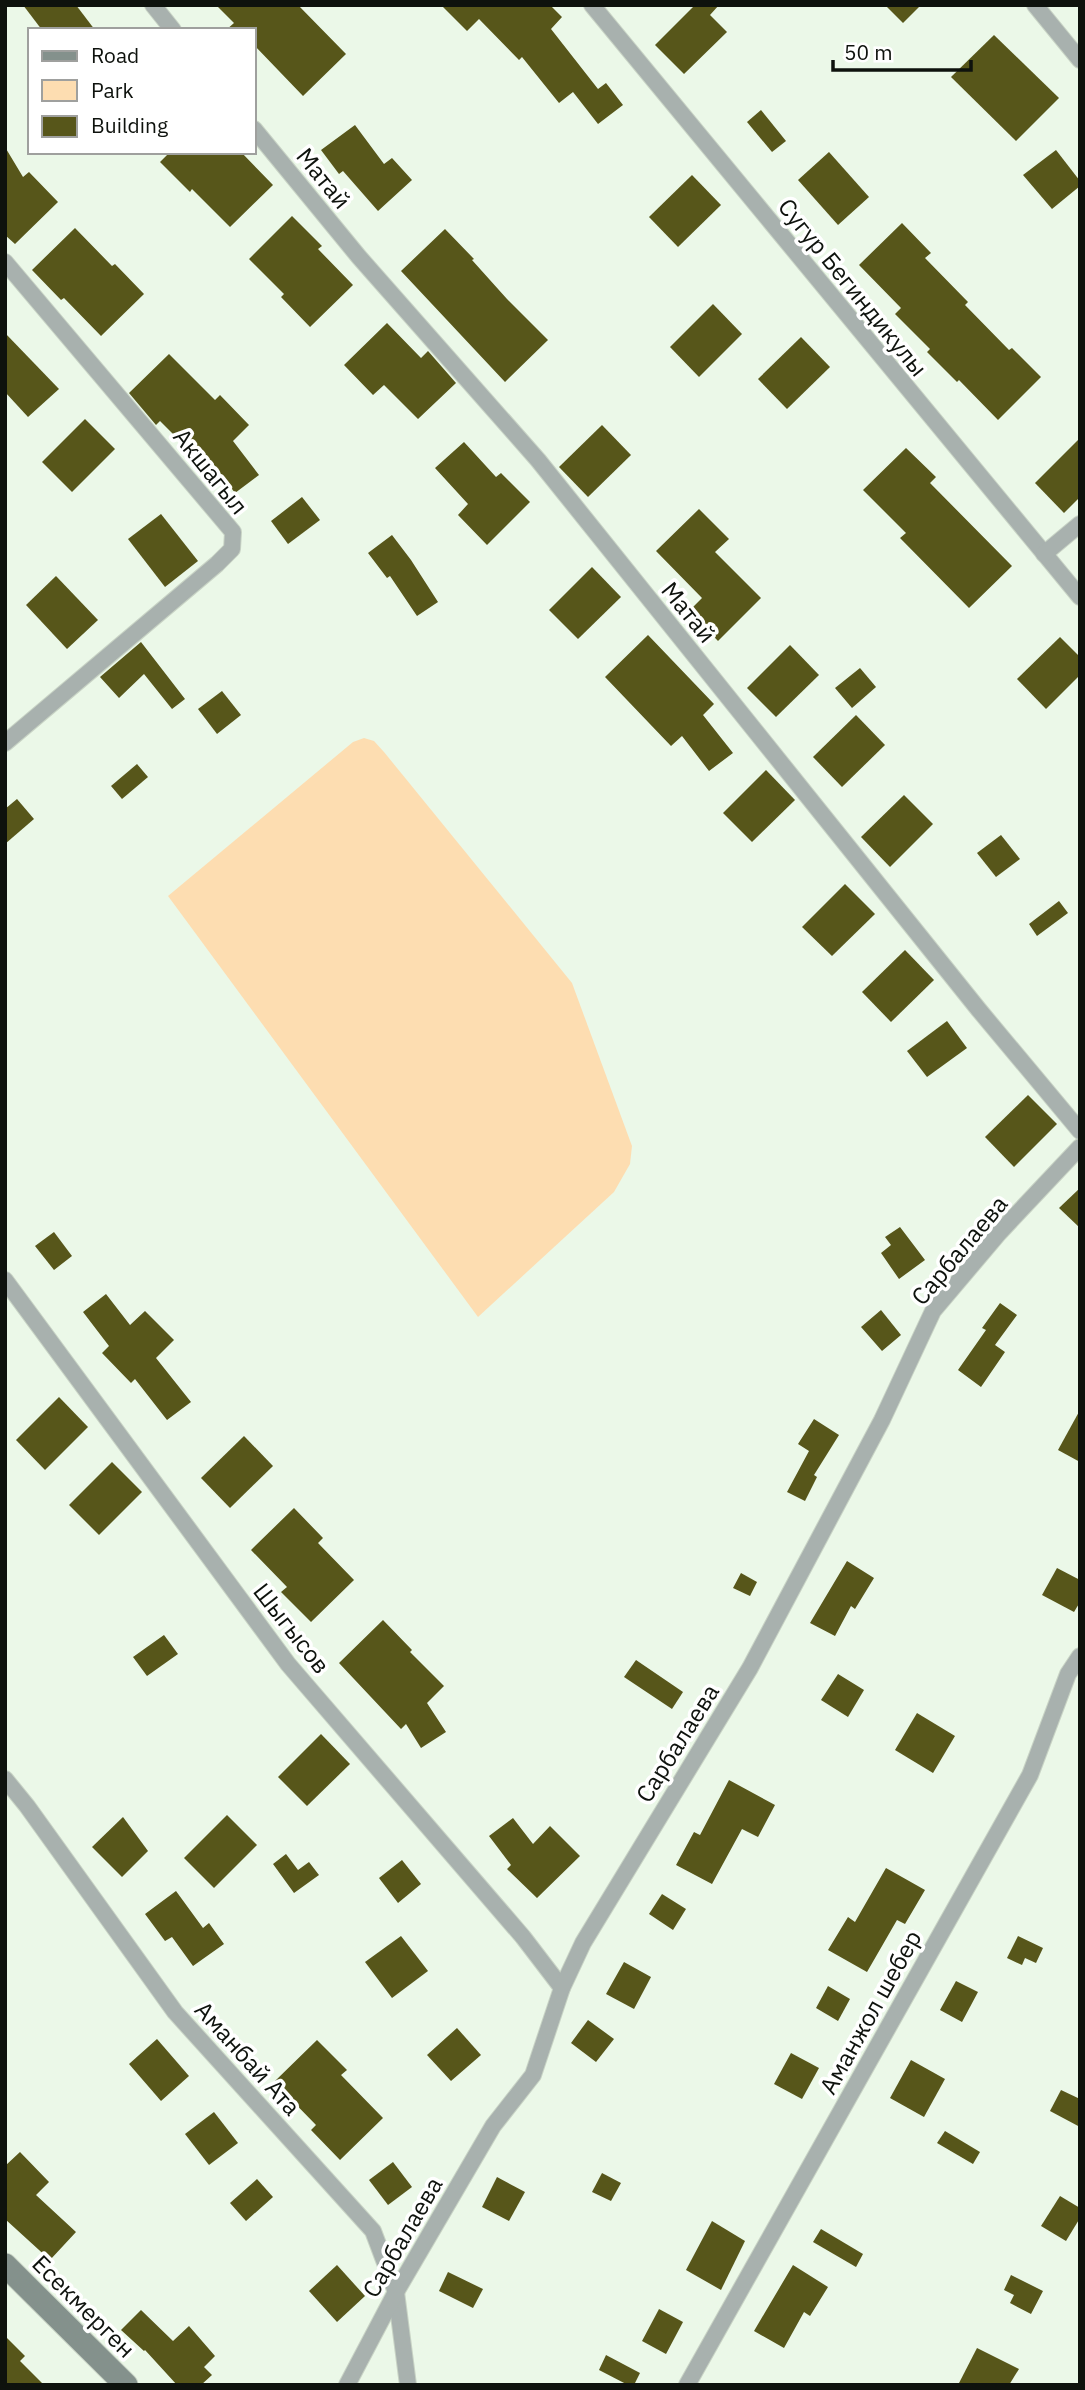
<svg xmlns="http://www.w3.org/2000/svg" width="1085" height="2390" font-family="'IBM Plex Sans',sans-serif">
<rect width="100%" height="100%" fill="#ebf8e8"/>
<!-- green -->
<polygon fill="#fdddb1" points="364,738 374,741 384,752 572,983 632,1146 630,1164 614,1192 478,1317 168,896 353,742"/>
<!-- building -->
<g fill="#57561a">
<polygon points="23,5 76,5 95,30 42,30"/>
<polygon points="216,5 298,5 346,54 303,96 254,45 254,30 226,30 234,23"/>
<polygon points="441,5 550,5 562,17 551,29 598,89 606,83 623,105 598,124 573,92 559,103 522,57 519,60 479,19 467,31"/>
<polygon points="695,5 719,5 710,15 727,32 684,74 655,45"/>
<polygon points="885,5 921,5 903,23"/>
<polygon points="994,35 1059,98 1016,141 951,77"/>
<polygon points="761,110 786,141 772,152 747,122"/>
<polygon points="355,125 384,164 392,158 412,180 378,211 343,171 339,174 321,150"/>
<polygon points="5,147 23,177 29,172 58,202 15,244 5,235"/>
<polygon points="1056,150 1080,181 1080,186 1052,209 1023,175"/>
<polygon points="170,152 241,152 273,185 230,227 192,189 190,192 160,162"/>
<polygon points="829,152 869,197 838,225 798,180"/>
<polygon points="692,175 721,205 678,247 649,217"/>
<polygon points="292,216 322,246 318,249 353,285 310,327 281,297 284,294 249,259"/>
<polygon points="902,223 931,253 925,258 968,302 965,305 1009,350 1012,348 1041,377 998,420 959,380 957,382 927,352 930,349 895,314 901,308 859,265"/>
<polygon points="75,228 112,266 115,264 144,294 101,336 64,298 61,300 32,270"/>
<polygon points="445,229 474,259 472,260 507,299 548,340 505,382 401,271"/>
<polygon points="713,304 742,334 699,377 670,347"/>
<polygon points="387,323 421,358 428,351 456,383 418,419 384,385 373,395 344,365"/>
<polygon points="5,333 59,389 28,417 5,392"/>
<polygon points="801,337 830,367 787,409 758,379"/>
<polygon points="169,354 215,400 220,395 249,425 233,441 259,475 235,493 212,462 206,467 160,421 156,425 129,393"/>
<polygon points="85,419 115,449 72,492 42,462"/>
<polygon points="602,425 631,455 588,497 559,467"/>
<polygon points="1080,438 1080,497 1064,513 1035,483"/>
<polygon points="464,442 496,477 501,473 530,502 487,545 458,515 468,504 435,468"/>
<polygon points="906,448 936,477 930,483 1012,566 969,608 900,538 906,533 863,490"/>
<polygon points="302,497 320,520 288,544 271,521"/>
<polygon points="699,509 729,539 715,552 761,598 718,641 689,611 702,598 656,551"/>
<polygon points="161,514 198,561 165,587 128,539"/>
<polygon points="392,535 411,560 438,602 417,616 390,576 387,578 368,553"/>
<polygon points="592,567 621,597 578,639 549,610"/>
<polygon points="56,576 98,620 67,649 26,605"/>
<polygon points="648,635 714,704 703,715 733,753 709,771 682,736 671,746 605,677"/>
<polygon points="1060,637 1080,657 1080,675 1046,709 1017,679"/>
<polygon points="141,642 185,699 172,709 144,674 119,698 100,677"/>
<polygon points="790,645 819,675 776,717 747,688"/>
<polygon points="860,668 876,687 852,708 835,688"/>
<polygon points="222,691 241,715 217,734 198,709"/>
<polygon points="856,715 885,745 842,787 813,757"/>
<polygon points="137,764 148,777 122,799 111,786"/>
<polygon points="766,770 795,800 752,842 723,813"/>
<polygon points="904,795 933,824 890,867 861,837"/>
<polygon points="17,799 34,819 5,844 5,809"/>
<polygon points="1001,835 1020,859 996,877 977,853"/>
<polygon points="845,884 875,914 832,956 802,927"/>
<polygon points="1059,901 1068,913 1037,936 1029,924"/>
<polygon points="905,950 934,980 891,1022 862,992"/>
<polygon points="947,1021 967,1048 927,1077 907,1051"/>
<polygon points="1028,1095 1057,1124 1014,1167 985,1137"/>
<polygon points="1080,1188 1080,1228 1059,1208"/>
<polygon points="900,1227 925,1260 899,1279 881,1253 891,1245 885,1237"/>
<polygon points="54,1232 72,1256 54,1270 35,1246"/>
<polygon points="106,1294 130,1325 145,1311 174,1340 156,1358 191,1402 167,1420 135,1379 131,1383 102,1353 109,1346 83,1312"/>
<polygon points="1000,1303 1017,1315 995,1345 1005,1352 981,1387 958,1370 986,1330 982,1328"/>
<polygon points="881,1310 901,1335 882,1351 861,1327"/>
<polygon points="59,1397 88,1427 45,1470 16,1440"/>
<polygon points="1080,1410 1080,1462 1058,1450"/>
<polygon points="814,1419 839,1435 814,1475 817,1477 805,1501 787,1492 809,1451 798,1444"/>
<polygon points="244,1436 273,1466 230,1508 201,1478"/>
<polygon points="112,1462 142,1492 99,1535 69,1505"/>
<polygon points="294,1508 323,1538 318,1543 354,1580 311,1622 281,1592 287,1587 251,1550"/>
<polygon points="847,1561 874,1578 855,1609 851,1606 835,1636 810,1623"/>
<polygon points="1057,1568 1080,1580 1080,1602 1074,1612 1042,1595"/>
<polygon points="741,1573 757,1582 750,1596 733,1588"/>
<polygon points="383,1620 412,1650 410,1652 444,1686 427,1703 446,1732 421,1748 406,1724 401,1729 339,1663"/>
<polygon points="164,1635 178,1654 147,1676 133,1657"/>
<polygon points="636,1660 683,1692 672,1709 624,1677"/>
<polygon points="838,1674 864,1690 848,1717 821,1700"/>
<polygon points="917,1713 955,1736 933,1773 895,1750"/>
<polygon points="321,1734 350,1764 307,1806 278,1777"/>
<polygon points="729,1780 775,1805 758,1837 742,1829 712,1884 676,1865 694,1832 700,1835"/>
<polygon points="227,1815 257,1845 214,1888 184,1858"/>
<polygon points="123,1817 148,1851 122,1877 92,1847"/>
<polygon points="513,1818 533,1844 550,1826 580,1856 537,1898 507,1869 511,1865 489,1836"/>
<polygon points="286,1854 298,1870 309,1862 319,1875 294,1893 273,1864"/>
<polygon points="402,1860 421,1884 398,1903 379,1878"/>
<polygon points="886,1868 925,1890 905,1924 897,1920 867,1972 828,1950 848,1917 855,1922"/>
<polygon points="176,1891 203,1928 209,1923 224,1944 193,1966 172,1937 165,1941 145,1914"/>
<polygon points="662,1894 686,1909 673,1930 649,1914"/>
<polygon points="401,1936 428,1971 392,1998 365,1962"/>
<polygon points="1018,1936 1043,1948 1036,1963 1025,1958 1022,1965 1007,1958"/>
<polygon points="624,1962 651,1977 634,2009 606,1994"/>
<polygon points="956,1981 978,1992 962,2022 940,2010"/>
<polygon points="828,1986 850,1999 838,2021 816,2008"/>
<polygon points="588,2020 614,2039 596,2062 571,2043"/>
<polygon points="457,2028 481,2055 451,2081 427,2055"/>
<polygon points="157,2039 189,2076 161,2101 129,2064"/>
<polygon points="317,2040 347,2070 341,2075 383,2118 340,2160 311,2130 316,2125 274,2082"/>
<polygon points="791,2053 819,2068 802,2099 774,2084"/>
<polygon points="911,2060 945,2079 924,2117 890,2098"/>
<polygon points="1061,2090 1080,2099 1080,2127 1050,2111"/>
<polygon points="214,2112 238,2143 209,2165 185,2134"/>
<polygon points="945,2131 980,2152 973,2164 937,2143"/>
<polygon points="20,2152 49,2182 36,2195 76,2232 50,2260 5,2219 5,2166"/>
<polygon points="393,2162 412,2187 388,2205 369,2180"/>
<polygon points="602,2173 621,2183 611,2201 592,2192"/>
<polygon points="497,2177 525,2192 509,2221 482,2207"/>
<polygon points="257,2179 273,2197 246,2221 230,2203"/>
<polygon points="1060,2196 1080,2208 1080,2218 1066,2241 1041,2226"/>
<polygon points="712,2221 745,2241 721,2290 686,2270"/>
<polygon points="821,2229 863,2254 856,2267 813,2242"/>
<polygon points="337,2265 365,2296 337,2322 309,2291"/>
<polygon points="793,2265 828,2287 810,2316 804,2312 784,2348 754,2331"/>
<polygon points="448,2272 483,2289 473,2308 439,2291"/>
<polygon points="1011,2275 1043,2291 1031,2314 1010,2303 1014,2295 1004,2290"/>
<polygon points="659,2309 683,2322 666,2354 642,2341"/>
<polygon points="141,2310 173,2341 189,2326 215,2356 204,2367 212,2375 201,2385 177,2385 145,2350 144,2351 121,2330"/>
<polygon points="5,2336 25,2356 20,2361 44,2385 5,2385"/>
<polygon points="977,2348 1019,2369 1009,2385 958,2385"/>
<polygon points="606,2355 640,2373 634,2385 628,2385 599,2370"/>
</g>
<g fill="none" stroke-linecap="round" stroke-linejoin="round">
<defs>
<g id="street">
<polyline points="153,5 173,30"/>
<polyline points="592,5 1080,597"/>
<polyline points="1035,5 1080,60"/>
<polyline points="254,129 359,257 538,460 979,1010 1080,1131"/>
<polyline points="5,262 233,532 232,549 217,564 5,743"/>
<polyline points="1044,554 1080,524"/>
<polyline points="5,1280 288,1664 523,1937 562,1988"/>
<polyline points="5,1779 27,1806 175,2012 373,2231 396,2292 408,2385"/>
<polyline points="347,2385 396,2292 493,2126 533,2075 562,1988 583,1943 750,1668 882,1420 933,1311 999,1233 1080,1147"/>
<polyline points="687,2385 1030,1775 1068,1674 1080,1656"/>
</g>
<polyline id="secondary" points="5,2265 126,2385"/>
</defs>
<!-- street casing -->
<use href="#street" stroke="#c8d3c5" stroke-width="18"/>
<!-- secondary casing -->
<use href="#secondary" stroke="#c8d3c5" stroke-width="25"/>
<!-- street -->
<use href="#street" stroke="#a8b1ae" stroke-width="16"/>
<!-- secondary -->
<use href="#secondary" stroke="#84918c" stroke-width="23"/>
</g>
<g text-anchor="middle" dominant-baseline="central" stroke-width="7" stroke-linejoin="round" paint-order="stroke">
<!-- street labels -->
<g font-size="24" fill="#0e120d" stroke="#fff">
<text transform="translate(324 178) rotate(51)">Матай</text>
<text transform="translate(853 287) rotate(51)">Сугур Бегиндикулы</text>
<text transform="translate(211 471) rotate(51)">Акшагыл</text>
<text transform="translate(689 612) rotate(51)">Матай</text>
<text transform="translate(959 1250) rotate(-50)">Сарбалаева</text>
<text transform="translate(292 1628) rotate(52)">Шыгысов</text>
<text transform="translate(677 1743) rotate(-58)">Сарбалаева</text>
<text transform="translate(870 2012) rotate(-61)">Аманжол шебер</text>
<text transform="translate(248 2058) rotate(48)">Аманбай Ата</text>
<text transform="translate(402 2237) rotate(-60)">Сарбалаева</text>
<text transform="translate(84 2306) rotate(45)">Eсекмерген</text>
</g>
</g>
<!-- border -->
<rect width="1085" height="2390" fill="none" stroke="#0e120d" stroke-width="14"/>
<!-- legend -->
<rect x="28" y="28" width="228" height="126" fill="#ffffff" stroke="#9fa09e" stroke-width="2"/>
<rect x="42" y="51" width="35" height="10" fill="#84918c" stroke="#9fa09e" stroke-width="2"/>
<text x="91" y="63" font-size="21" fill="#0e120d">Road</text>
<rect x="42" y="80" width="35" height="21" fill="#fdddb1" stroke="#9fa09e" stroke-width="2"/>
<text x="91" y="98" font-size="21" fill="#0e120d">Park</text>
<rect x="42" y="116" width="35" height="21" fill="#57561a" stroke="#9fa09e" stroke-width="2"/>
<text x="91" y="133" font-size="21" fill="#0e120d">Building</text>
<!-- scale -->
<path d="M833 60v10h138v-10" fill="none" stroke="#0e120d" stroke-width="3.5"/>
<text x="844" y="60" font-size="21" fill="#0e120d" stroke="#ffffff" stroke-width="5" paint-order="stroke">50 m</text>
</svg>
